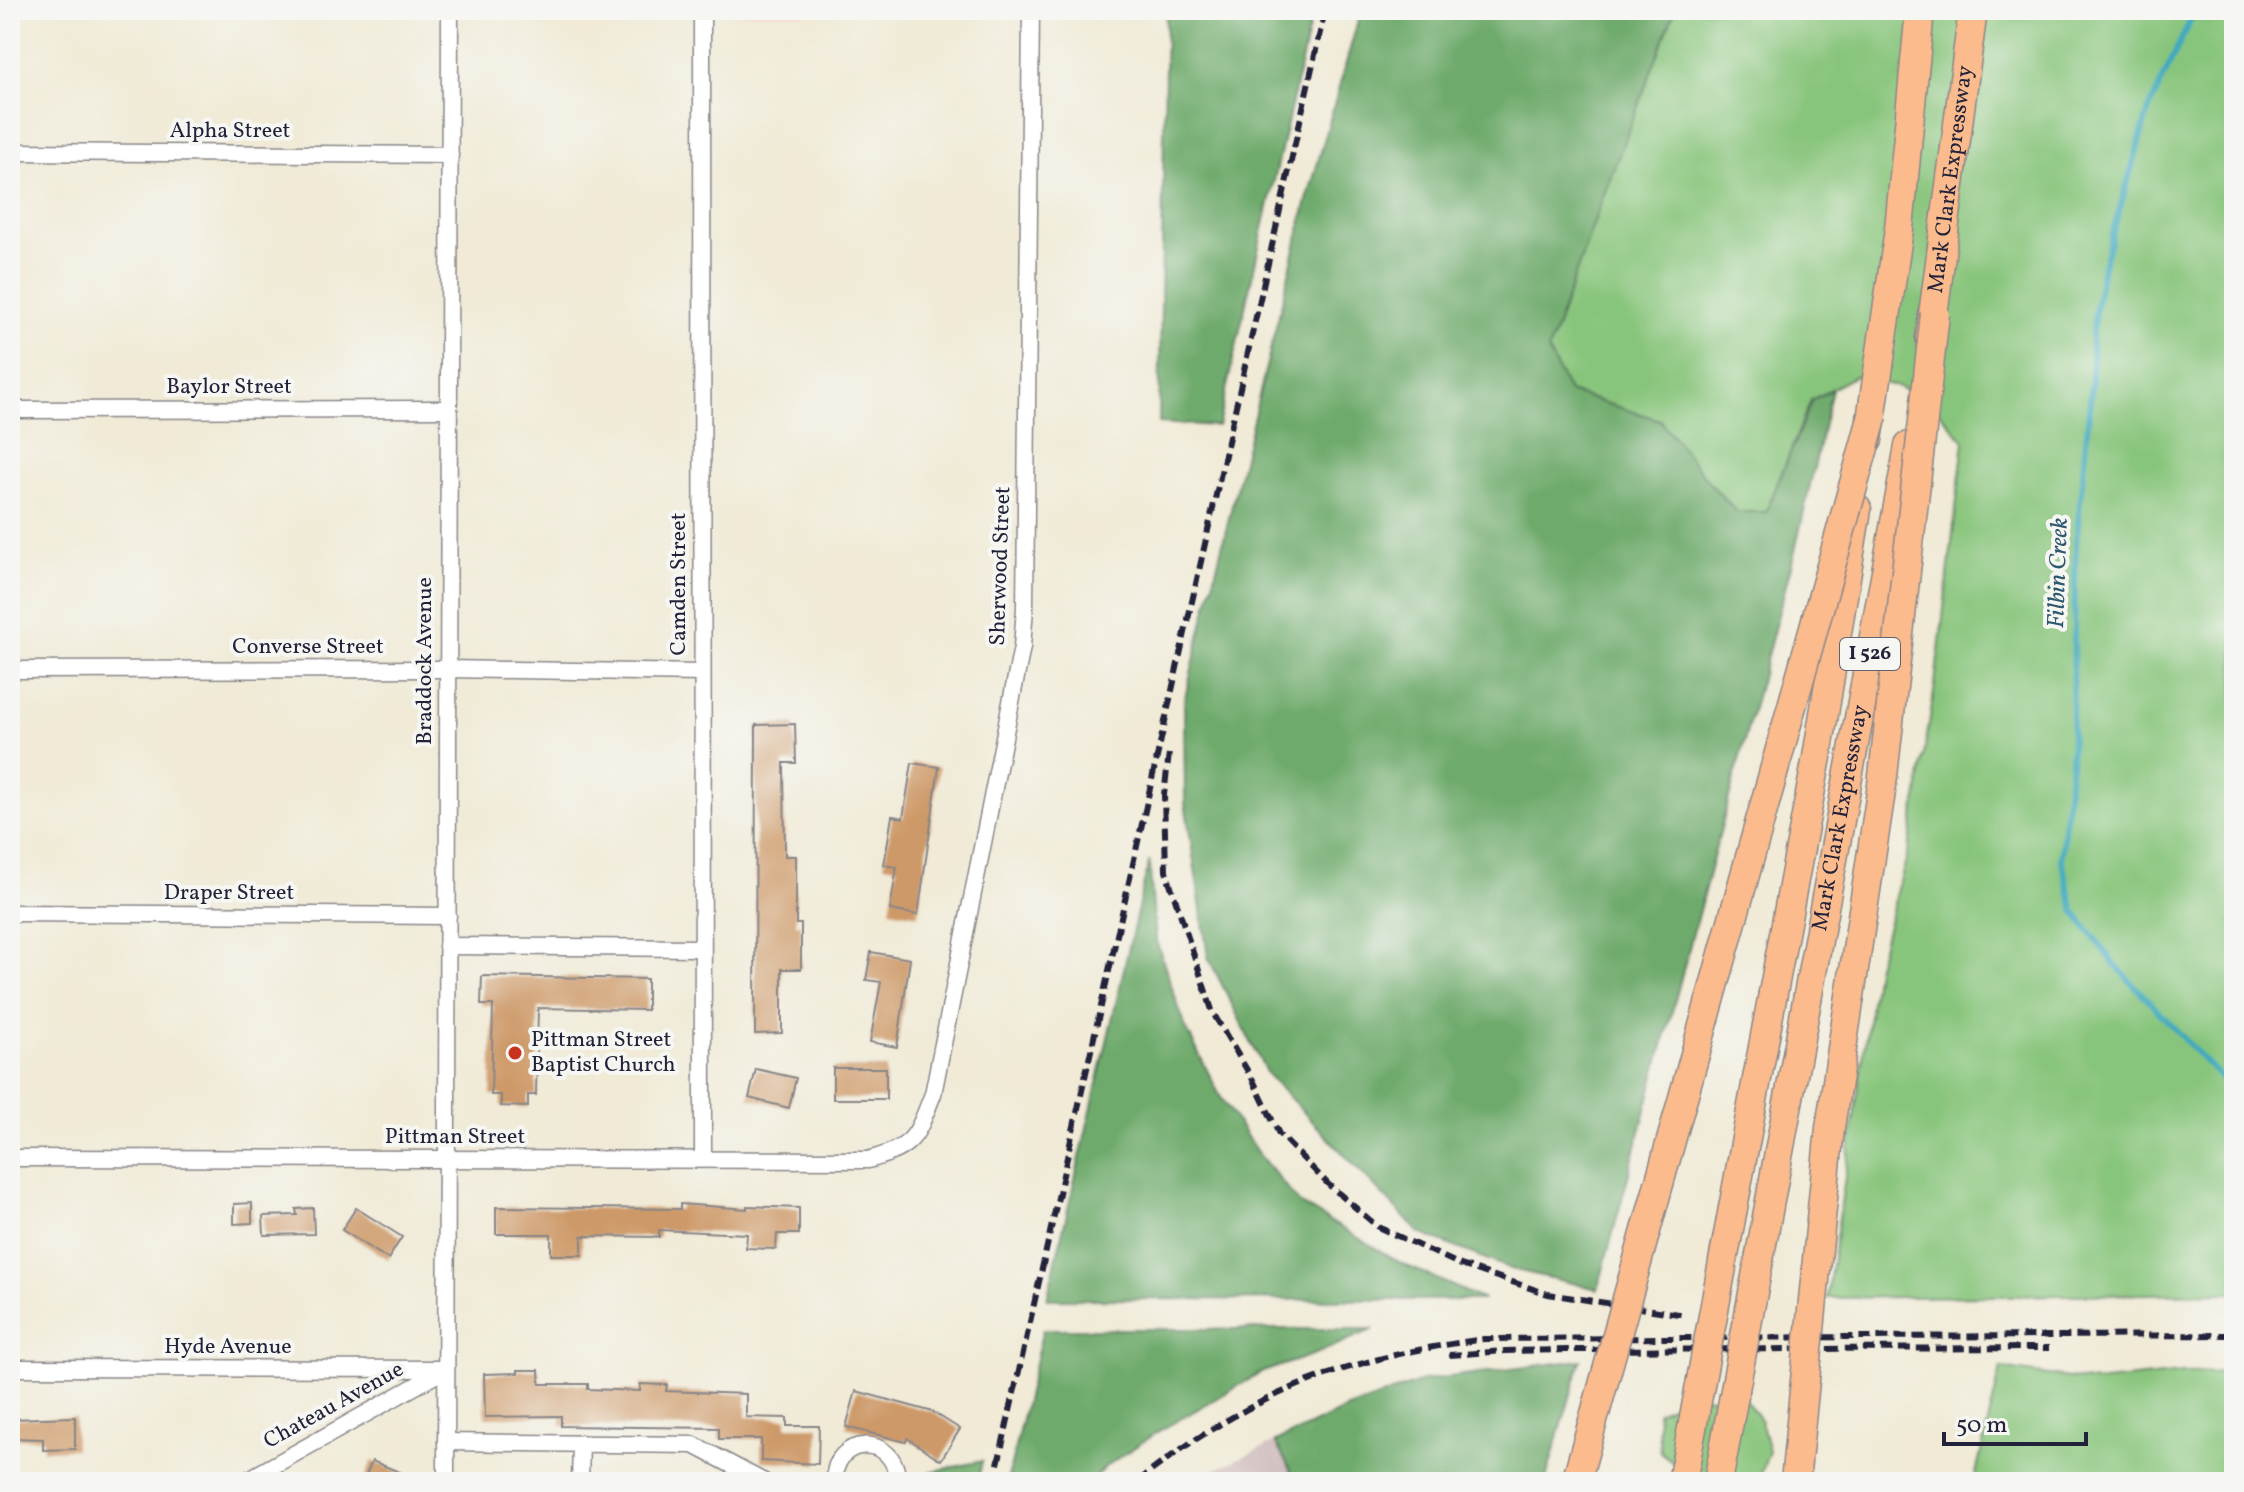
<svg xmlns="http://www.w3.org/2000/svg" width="2244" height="1492" font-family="Vollkorn,serif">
<rect width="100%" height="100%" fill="#f6f6f2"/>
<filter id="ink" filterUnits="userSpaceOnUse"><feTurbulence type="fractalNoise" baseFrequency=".0125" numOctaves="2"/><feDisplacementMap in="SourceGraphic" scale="16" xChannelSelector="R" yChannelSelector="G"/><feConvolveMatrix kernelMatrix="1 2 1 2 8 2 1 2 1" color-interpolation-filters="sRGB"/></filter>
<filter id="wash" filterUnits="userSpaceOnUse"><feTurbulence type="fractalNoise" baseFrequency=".006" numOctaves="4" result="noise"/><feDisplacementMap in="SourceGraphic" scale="32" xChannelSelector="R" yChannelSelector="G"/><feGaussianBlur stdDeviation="1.8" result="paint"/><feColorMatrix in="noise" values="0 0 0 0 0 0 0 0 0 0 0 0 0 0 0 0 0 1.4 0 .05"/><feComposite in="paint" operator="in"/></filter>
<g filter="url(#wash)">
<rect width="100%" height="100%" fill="#f0ead6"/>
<!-- built -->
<polygon fill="#f6d2c5" points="702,10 827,10 827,14 702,13"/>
<!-- industrial -->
<polygon fill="#d1bfbf" points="1275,1442 1297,1482 1193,1482 1203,1475"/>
<!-- green -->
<g fill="#88c57c" stroke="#55745c" stroke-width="2">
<polygon points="1675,10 2234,10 2234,1293 1827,1298 1876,969 1909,849 1934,692 1964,441 1938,410 1899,387 1855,376 1811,400 1766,512 1737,512 1711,485 1660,420 1569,392 1548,351 1608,183"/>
<polygon points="2001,1368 2095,1382 2182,1373 2234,1372 2234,1482 1974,1482"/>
<path d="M1692,1397L1744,1398L1761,1421L1769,1451L1760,1477C1711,1488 1699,1482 1660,1452L1657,1412Z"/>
</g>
<!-- forest -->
<g fill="#6eaa6c" stroke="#486654" stroke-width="2">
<polygon points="1166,10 1313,10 1218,426 1159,423"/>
<polygon points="1361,10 1675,10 1608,183 1548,351 1569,392 1660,420 1711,485 1737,512 1766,512 1812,400 1832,389 1795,551 1598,1289 1511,1269 1419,1233 1267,1074 1208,957 1185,802 1184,701 1306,204"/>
<polygon points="1149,861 1156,940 1185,1026 1220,1096 1257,1152 1299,1203 1403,1264 1484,1300 1047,1299"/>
<polygon points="1043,1329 1374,1329 1318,1353 1263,1372 1159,1431 1105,1467 1090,1482 1007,1482"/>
<polygon points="1581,1360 1545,1482 1297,1482 1275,1442 1348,1408 1425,1380"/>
<polygon points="982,1461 978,1482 925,1482 930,1472"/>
</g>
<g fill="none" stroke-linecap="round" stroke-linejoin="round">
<!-- stream -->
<polyline stroke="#3ea9be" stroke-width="6" points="2195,10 2149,109 2103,266 2092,332 2092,380 2076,544 2071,764 2061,858 2074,911 2115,965 2234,1092"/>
</g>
<g id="blocks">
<!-- building -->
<g fill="#cd9967">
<polygon points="795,724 796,763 784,763 785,856 796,856 796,924 801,924 801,969 782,969 782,1033 755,1034 756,725"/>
<polygon points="912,763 939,767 918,915 890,910 897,867 884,865 892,816 903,818"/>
<polygon points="871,952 910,959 897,1047 870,1042 881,982 866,980"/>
<polygon points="482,976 647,979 647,1010 538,1008 536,1095 528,1095 528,1107 501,1106 501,1095 491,1095 493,1005 481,1005"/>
<rect x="833" y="1068" width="53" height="31"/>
<polygon points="756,1069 796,1078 789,1108 749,1098"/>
<polygon points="252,1203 252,1223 234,1224 234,1204"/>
<polygon points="680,1204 747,1209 747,1206 799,1208 799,1234 777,1234 776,1249 746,1248 747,1234 659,1230 659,1237 582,1236 582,1255 551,1255 551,1234 496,1234 496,1207 680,1209"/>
<polygon points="313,1208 314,1234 264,1235 263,1216 297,1215 296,1209"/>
<polygon points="356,1208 402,1237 388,1259 342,1230"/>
<polygon points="518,1370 539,1370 540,1384 588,1384 588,1389 640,1391 640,1384 667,1385 666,1391 746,1394 746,1417 787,1418 787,1426 819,1426 818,1464 761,1461 761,1439 719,1439 719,1428 561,1426 561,1416 485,1417 484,1374 518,1373"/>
<polygon points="856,1391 933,1412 960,1429 941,1460 907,1438 906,1442 846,1427"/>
<polygon points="75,1417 75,1449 43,1450 43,1439 10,1438 10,1419"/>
<polygon points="372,1461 422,1481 422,1482 363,1482"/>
</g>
</g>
</g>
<g filter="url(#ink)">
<use href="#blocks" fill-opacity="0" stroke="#898688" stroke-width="2"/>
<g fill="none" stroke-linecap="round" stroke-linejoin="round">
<defs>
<g id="minor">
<polyline points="702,10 703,1159"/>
<polyline points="10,152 450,155"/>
<polyline points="10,410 448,409"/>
<polyline points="10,670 447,669 701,673"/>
<polyline points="10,913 448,916"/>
<polyline points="447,946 701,948"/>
<path d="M10,1158L868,1160C915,1147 916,1137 933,1094L1022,647L1025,608L1031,10"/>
<polyline points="10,1368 445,1369"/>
<polyline points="446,1442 694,1445 764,1482"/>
<polyline points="244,1482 444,1370"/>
<polyline points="446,1482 450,10"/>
<polyline points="580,1482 581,1443"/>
<path d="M835,1482C831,1435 898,1432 897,1482"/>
</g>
<g id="motorway">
<path id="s1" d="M1930,338L1973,10"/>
<polyline points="1868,440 1899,229 1920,10"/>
<polyline points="1773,993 1817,757 1857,509"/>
<path id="s2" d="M1808,995L1909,446"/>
</g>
</defs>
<!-- minor casing -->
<use href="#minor" stroke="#898688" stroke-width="19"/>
<!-- motorway casing -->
<use href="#motorway" stroke="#898688" stroke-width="31"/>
<!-- minor -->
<use href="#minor" stroke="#fff" stroke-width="16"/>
<!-- motorway -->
<use href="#motorway" stroke="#fbbb8d" stroke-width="28"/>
<!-- rail -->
<g stroke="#22223b" stroke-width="6" stroke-dasharray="12 6" stroke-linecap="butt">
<polyline points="1169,754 1164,795 1166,871 1213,1013 1253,1080 1279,1134 1329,1185 1378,1227 1461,1265 1548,1294 1685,1315"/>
<polyline points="1449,1355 1505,1351 1566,1350 2049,1348"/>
<polyline points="994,1482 1325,10"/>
<path d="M1137,1482C1248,1394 1345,1358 1484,1339L2234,1335"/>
</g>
<defs>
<g id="motorway-bridge">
<polyline points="1576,1482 1873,415"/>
<polyline points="1682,1482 1773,993"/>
<polyline points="1718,1482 1808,995"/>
<polyline points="1795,1482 1830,1128 1882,785 1935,314"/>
</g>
</defs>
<!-- motorway-bridge casing -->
<use href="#motorway-bridge" stroke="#898688" stroke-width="31" stroke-linecap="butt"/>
<!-- motorway-bridge -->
<use href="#motorway-bridge" stroke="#fbbb8d" stroke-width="28"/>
</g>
</g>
<!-- markers -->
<circle fill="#c8321e" stroke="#f6f6f2" stroke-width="3" cx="515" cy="1053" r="8"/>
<g text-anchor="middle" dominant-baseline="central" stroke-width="8" stroke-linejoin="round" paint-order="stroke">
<!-- shield labels -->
<rect fill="#f6f6f2" stroke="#626272" stroke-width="2" x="1840" y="638" width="60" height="32" rx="6"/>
<g font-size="20" font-weight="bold" fill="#22223b">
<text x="1870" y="654">I 526</text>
</g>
<!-- street labels -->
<g font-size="22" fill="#22223b" stroke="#f6f6f2">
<text x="230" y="131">Alpha Street</text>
<text stroke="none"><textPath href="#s1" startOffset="160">Mark Clark Expressway</textPath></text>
<text x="229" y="387">Baylor Street</text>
<text transform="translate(1001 566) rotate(-88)">Sherwood Street</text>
<text transform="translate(679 584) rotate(-90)">Camden Street</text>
<text x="308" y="647">Converse Street</text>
<text transform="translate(425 661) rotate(-90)">Braddock Avenue</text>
<text stroke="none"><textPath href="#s2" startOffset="180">Mark Clark Expressway</textPath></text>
<text x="229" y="893">Draper Street</text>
<text x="455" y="1137">Pittman Street</text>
<text x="228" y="1347">Hyde Avenue</text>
<text transform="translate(334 1406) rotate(-29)">Chateau Avenue</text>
</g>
<!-- poi labels -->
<g font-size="22" fill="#22223b" stroke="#f6f6f2" text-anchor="start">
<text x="531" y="1040">Pittman Street<tspan x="531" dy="25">Baptist Church</tspan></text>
</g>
<!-- water labels -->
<g font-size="24" font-style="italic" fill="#2d586f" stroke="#f6f6f2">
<text transform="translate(2059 573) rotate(-88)">Filbin Creek</text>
</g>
</g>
<!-- margin -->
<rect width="2244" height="1492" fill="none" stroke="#f6f6f2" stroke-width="40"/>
<!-- scale -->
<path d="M1944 1432v12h142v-12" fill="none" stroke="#22223b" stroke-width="4"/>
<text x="1956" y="1432" font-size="24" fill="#22223b" stroke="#f6f6f2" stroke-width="6" paint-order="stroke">50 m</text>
</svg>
